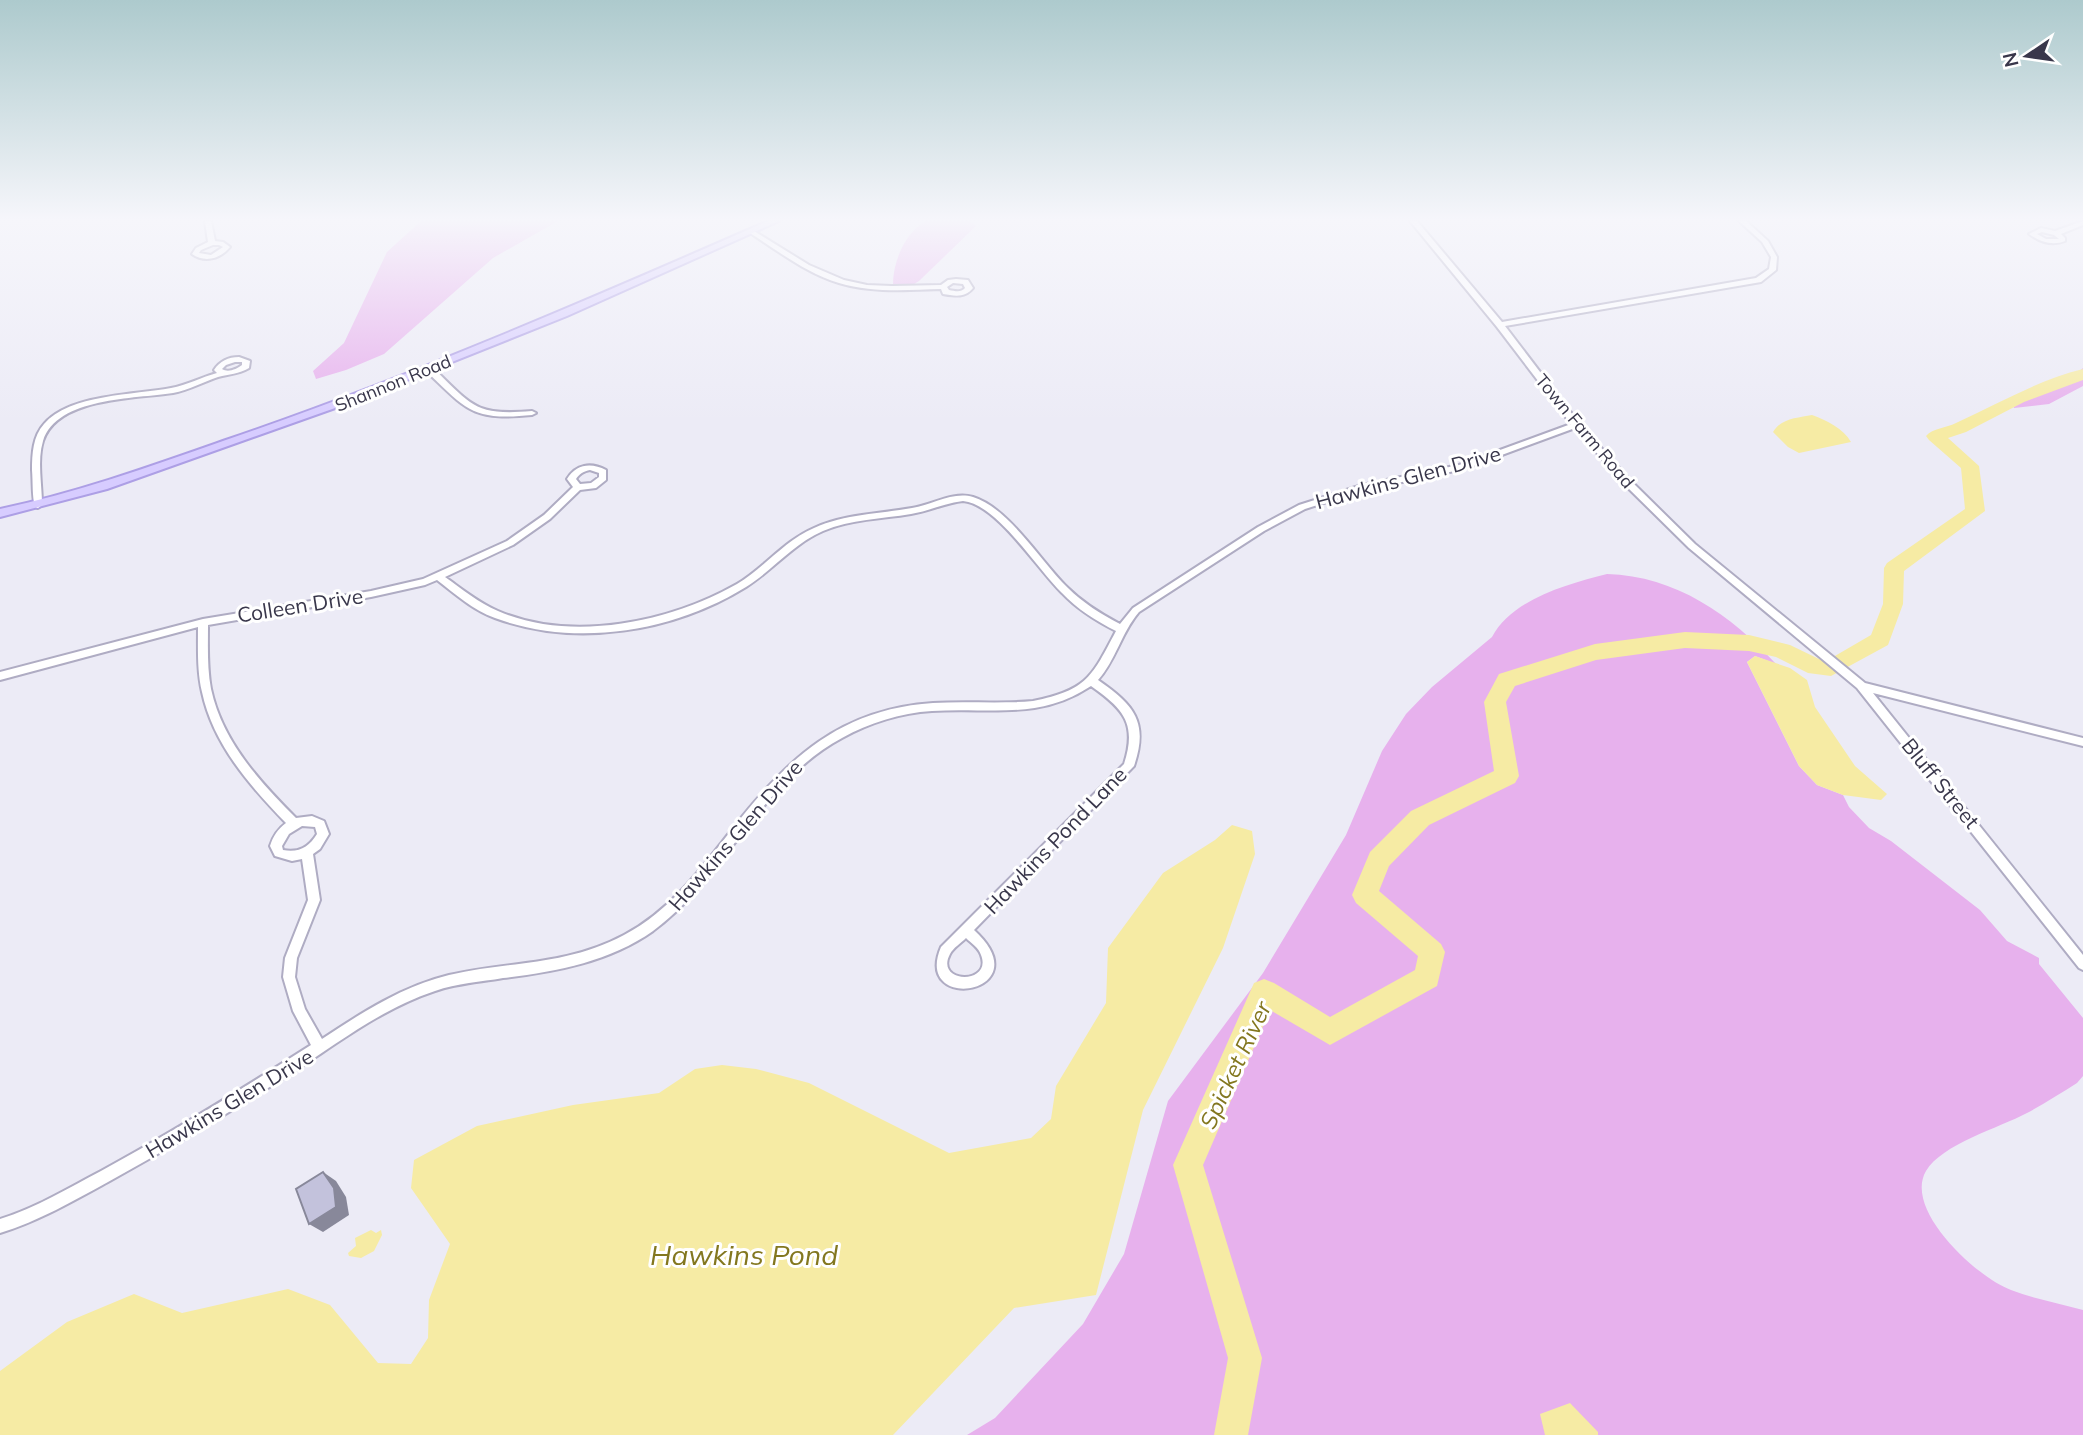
<svg xmlns="http://www.w3.org/2000/svg" width="2083" height="1435" font-family="Mulish,sans-serif">
<rect width="100%" height="100%" fill="#ecebf6"/>
<!-- green -->
<g fill="#e7b1ed">
<polygon points="421,221 558,221 493,258 384,354 346,370 316,379 313,371 344,343 387,252"/>
<path d="M926,221H970L976,226L919,281L909,287L898,288L893,284C893,262 905,232 926,221Z"/>
<path d="M2083,368V386L2049,404L2014,408L2013,404C2040,395 2063,388 2083,368Z"/>
<path d="M1607,574C1676,576 1731,615 1776,664L1755,656L1747,662L1799,766L1817,785L1843,795L1849,807L1869,828L1891,841L1980,910L2007,941L2039,958V964L2083,1018V1076L2077,1083C2061,1093 2044,1104 2027,1113C1999,1128 1942,1144 1926,1171C1903,1210 1978,1278 2011,1290C2034,1299 2059,1303 2083,1310V1435H967L995,1418L1083,1324L1124,1254L1168,1101L1263,973L1346,835L1382,751L1406,714L1432,687L1492,637C1512,599 1568,584 1607,574Z"/>
</g>
<!-- water -->
<g fill="#f6eba4">
<path d="M1812,415C1826,420 1844,429 1851,442L1799,453L1788,447L1773,432C1781,418 1798,418 1812,415Z"/>
<polygon points="1755,656 1790,668 1807,680 1815,707 1855,766 1887,794 1881,800 1843,795 1817,785 1799,766 1747,662"/>
<polygon points="1232,825 1252,831 1255,854 1223,948 1143,1110 1096,1295 1014,1308 893,1435 0,1435 0,1371 67,1322 134,1294 182,1313 288,1289 330,1305 378,1363 411,1364 428,1338 429,1300 450,1244 411,1188 414,1160 477,1126 573,1105 659,1093 695,1069 722,1065 756,1069 809,1083 949,1153 1031,1138 1051,1119 1056,1086 1106,1003 1108,948 1163,873 1215,840"/>
<polygon points="371,1230 376,1233 381,1230 382,1235 374,1251 361,1258 349,1256 348,1253 356,1246 355,1238"/>
<polygon points="1570,1403 1598,1432 1598,1435 1545,1435 1540,1414"/>
</g>
<g fill="none" stroke-linecap="round" stroke-linejoin="round">
<!-- river -->
<path fill="#f6eba4" fill-rule="evenodd" d="M2083,369V380L2024,402L1966,432L1948,438L1979,466L1985,511L1904,571L1903,604L1888,645L1831,676L1808,673L1776,657L1749,651L1685,648L1596,660L1515,686L1506,702L1519,776L1515,783L1429,825L1389,866L1379,891L1441,944L1445,952L1437,986L1330,1045L1270,1010L1203,1165L1262,1358L1248,1435H1214L1228,1358L1173,1165L1254,983L1264,979L1274,983L1330,1017L1415,970L1418,956L1356,903L1352,895L1370,852L1411,811L1494,771L1484,702L1499,674L1595,644L1685,632L1749,635L1790,645L1819,659L1828,660L1871,635L1883,604L1884,568L1887,563L1965,509L1961,468L1929,440L1926,436C1933,428 1946,428 1956,423C1998,404 2038,380 2083,369Z"/>
<defs>
<g id="street">
<path d="M205,221H211L215,241L223,242L230,247C220,259 205,263 192,254L196,248L208,242ZM213,245H219L223,247L211,255L199,253L201,250Z"/>
<path d="M1410,221H1417L1502,322L1756,278L1769,269L1771,257L1762,242L1739,221H1746L1768,241L1777,257L1776,270L1761,282L1505,326L1579,423L1631,481L1695,544L1865,683L2083,738V746L1873,693L2083,955V970L2079,968L1857,688L1689,548L1625,485L1575,428L1464,469L1364,490L1305,509L1264,531L1139,612C1121,633 1116,660 1098,680C1134,705 1149,722 1134,766L974,930C1043,993 912,1015 941,947L1124,764C1137,724 1124,709 1091,686C1038,721 991,707 932,711C900,713 869,723 842,738C760,782 726,877 653,931C609,962 555,972 503,978C481,982 457,983 435,991C383,1008 338,1043 293,1072C233,1111 171,1147 108,1182C73,1201 39,1221 0,1233V1219C36,1208 68,1188 101,1171C173,1132 242,1089 311,1045L293,1011L283,977L285,958L308,900L302,859L292,861L275,856L270,846C273,836 278,829 286,823C250,786 213,744 202,692C197,671 198,648 198,627L0,680V672L203,619L371,591L423,579L507,541L544,515L573,487L567,479C576,464 591,462 606,470V480L596,488L580,490L550,519L513,545L445,577C462,589 479,603 498,611C572,643 670,622 737,584C764,568 784,541 814,528C845,514 879,514 912,508C932,505 953,491 973,497C1009,508 1041,562 1068,588C1083,603 1101,614 1120,624L1133,608L1258,527L1299,505L1362,485L1459,465L1571,424L1497,327ZM590,470L599,473V477L591,483L580,484L576,479C579,474 584,471 590,470ZM963,501C997,504 1038,570 1062,593C1077,609 1096,621 1116,631C1092,676 1088,690 1033,701C1000,704 966,701 933,703C840,709 787,759 733,828C702,868 670,911 624,935C566,966 510,961 449,975C403,986 361,1013 322,1039L305,1009L295,977L297,958L320,900L313,854L320,849L329,834L324,821L312,816L296,818C260,782 222,741 211,689C207,668 208,646 208,625L371,597L425,585L437,580C455,594 473,610 495,618C576,648 673,632 746,587C773,570 793,544 823,531C851,519 882,519 911,514C929,511 945,503 963,501ZM302,826L315,827L317,834C309,847 299,853 283,850L282,846L289,834ZM966,938C971,943 979,948 981,955C993,985 934,984 950,954C953,948 961,943 966,938Z"/>
<path d="M2083,221V225L2061,234L2065,238V241C2053,246 2040,242 2029,234L2041,228L2055,231ZM2042,232L2054,235L2059,239H2046L2037,234Z"/>
<path d="M750,231H754L809,265L844,280L867,285L892,286L941,285L948,280L956,279L968,280L973,288C965,298 955,296 943,294L941,289C907,290 872,293 839,283C806,273 778,251 750,233ZM953,283L963,284L965,288C961,293 955,291 949,290L947,287Z"/>
<path d="M239,357L250,361L249,368C239,374 229,374 218,377C203,382 189,390 173,393C135,399 57,397 43,441C37,460 42,485 42,505L38,508L35,507C32,496 33,482 32,470C32,454 33,436 44,424C69,394 135,395 171,388C187,385 202,377 217,373L214,370C220,361 228,357 239,357ZM235,362H242V365C237,369 228,373 222,369L226,365Z"/>
<path d="M426,367H432C472,405 474,416 532,411L536,413L532,415C472,421 467,410 426,371Z"/>
</g>
<path id="secondary" d="M768,221H779L567,316L352,402L107,489L0,517V509C76,493 149,467 223,441C408,378 588,300 768,221Z"/>
</defs>
<!-- street casing -->
<use href="#street" stroke="#afacc3" stroke-width="4"/>
<!-- secondary casing -->
<use href="#secondary" stroke="#ad9fe5" stroke-width="4"/>
<!-- street -->
<use href="#street" fill="#fff" fill-rule="evenodd"/>
<!-- secondary -->
<use href="#secondary" fill="#d7ccff" fill-rule="evenodd"/>
</g>
<!-- shaded-wall -->
<polygon fill="#88889a" points="323,1172 336,1181 346,1197 349,1215 323,1232 309,1224"/>
<!-- building -->
<polygon fill="#c3c2dc" stroke="#88889a" stroke-width="2" points="323,1172 334,1188 336,1207 309,1224 296,1189"/>
<!-- sky -->
<linearGradient id="sky" x2="0" y2="1"><stop stop-color="#adcacd"/><stop offset="0.52" stop-color="#f6f6fb"/><stop offset="1" stop-color="#f6f6fb" stop-opacity="0"/></linearGradient>
<rect width="2083" height="422" fill="url(#sky)"/>
<g text-anchor="middle" dominant-baseline="central" stroke-width="6" stroke-linejoin="round" paint-order="stroke">
<!-- far-street labels -->
<g font-size="18" fill="#39374b" stroke="#fff">
<text transform="translate(393 383) rotate(-22)">Shannon Road</text>
<text transform="translate(1585 431) rotate(50)">Town Farm Road</text>
</g>
<!-- street labels -->
<g font-size="21" fill="#39374b" stroke="#fff">
<text transform="translate(1408 477) rotate(-15)">Hawkins Glen Drive</text>
<text transform="translate(300 605) rotate(-9)">Colleen Drive</text>
<text transform="translate(1941 783) rotate(51)">Bluff Street</text>
<text transform="translate(735 835) rotate(-49)">Hawkins Glen Drive</text>
<text transform="translate(1055 840) rotate(-46)">Hawkins Pond Lane</text>
<text transform="translate(229 1103) rotate(-31)">Hawkins Glen Drive</text>
</g>
<!-- water labels -->
<g font-size="23" font-style="italic" fill="#83771f" stroke="#fff">
<text transform="translate(1235 1065) rotate(-65)">Spicket River</text>
</g>
<!-- near-water labels -->
<g font-size="28" font-style="italic" fill="#83771f" stroke="#fff">
<text x="744" y="1254">Hawkins Pond</text>
</g>
</g>
<!-- north arrow -->
<g transform="translate(2027 56) rotate(257)" stroke="#ffffff" stroke-width="5" paint-order="stroke">
<path d="M0-5L12 26L0 18L-12 26Z" fill="#39374b"/>
<text y="-10" font-size="19" font-weight="bold" text-anchor="middle" fill="#39374b">N</text>
</g>
</svg>
